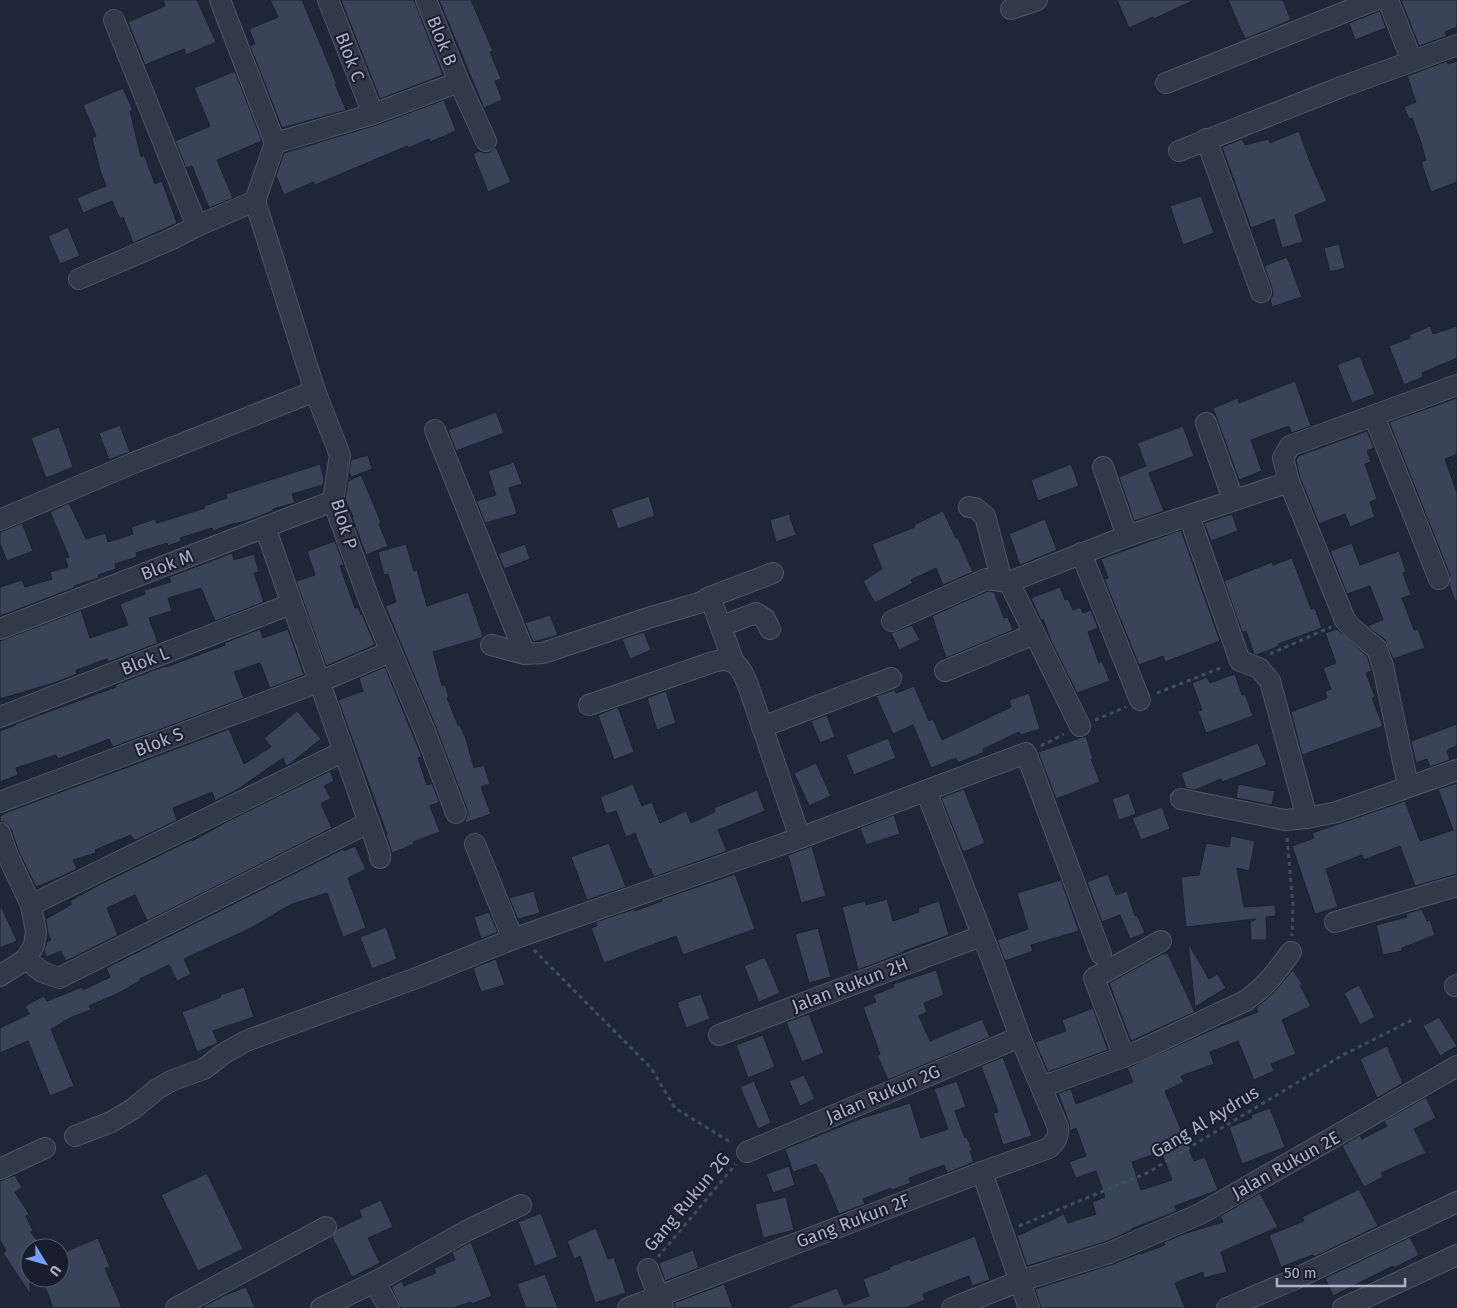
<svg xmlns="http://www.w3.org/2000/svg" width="1457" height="1308" font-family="'Fira Sans',sans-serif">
<rect width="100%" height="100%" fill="#1e2738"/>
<!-- building -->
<g fill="#3a4458" stroke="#1a202f" fill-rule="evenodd">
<polygon points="163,0 197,0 216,42 186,55 184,49 145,65 128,22 165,6"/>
<polygon points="270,0 302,0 337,84 335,84 346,110 282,128 250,46 255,44 249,29 278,17"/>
<polygon points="341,0 414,0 443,75 380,99"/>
<polygon points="439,0 471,0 493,51 490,52 501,79 495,81 502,100 484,108"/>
<polygon points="1117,0 1194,0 1154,19 1153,17 1129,28"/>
<polygon points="1228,0 1283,0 1291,20 1245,39"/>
<polygon points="1401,0 1457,0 1457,27 1445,32 1447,36 1419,46"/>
<polygon points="1380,11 1386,28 1355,40 1349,23"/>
<polygon points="1447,61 1448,64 1457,61 1457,182 1431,192 1421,162 1426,160 1421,143 1412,118 1409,119 1404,107 1416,102 1407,76"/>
<polygon points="235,71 262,141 217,160 233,198 209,208 192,166 186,168 175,141 210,126 194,88"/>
<polygon points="123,88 133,110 130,111 141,157 144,155 155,184 162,181 177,223 133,243 123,217 120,219 112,201 83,213 77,198 106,186 100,170 92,138 96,136 83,105"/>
<polygon points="444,100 456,131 430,142 429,139 408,148 407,146 315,185 313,182 284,195 276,176 284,153 376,125"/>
<polygon points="1299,131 1310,162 1327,201 1295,215 1303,242 1282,248 1274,219 1251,228 1222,147 1242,139 1245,145 1269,139 1270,143"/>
<polygon points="496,147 511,182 488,192 473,154 479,151 484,153 490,152"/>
<polygon points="1201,196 1214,233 1183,245 1170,206"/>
<polygon points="68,227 80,256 60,264 48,236"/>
<polygon points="1339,244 1345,268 1330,272 1324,248"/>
<polygon points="1287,257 1302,297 1272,307 1270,300 1273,295 1272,288 1264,266"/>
<polygon points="1430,326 1433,334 1457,326 1457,358 1422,373 1423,377 1404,385 1389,346 1410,338 1409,335"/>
<polygon points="1360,356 1375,394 1352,403 1337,365"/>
<polygon points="1295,381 1311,426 1291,433 1289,426 1251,440 1262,471 1239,480 1213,408 1238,398 1239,403"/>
<polygon points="1457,398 1457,454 1445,459 1457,493 1457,601 1455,601 1449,584 1450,575 1389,422"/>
<polygon points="496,412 504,433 456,451 448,430"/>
<polygon points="120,425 130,452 109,460 99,433"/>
<polygon points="1183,426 1194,456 1149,473 1164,511 1134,521 1119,477 1146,466 1137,443"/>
<polygon points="59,427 73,467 46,478 31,438"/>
<polygon points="1367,431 1374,448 1367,451 1371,462 1365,464 1377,499 1370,502 1375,517 1350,527 1345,514 1319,524 1300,478 1296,460 1298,456"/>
<polygon points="368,455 372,469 351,477 349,472 351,460"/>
<polygon points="514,462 522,484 509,488 517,514 485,523 476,501 496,495 488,471"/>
<polygon points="320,464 324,479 323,485 292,494 295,503 273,509 273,511 249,520 234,524 234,523 213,531 212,528 180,538 181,541 168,546 167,543 136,553 137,557 115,564 116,569 98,575 99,578 74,586 74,588 0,616 0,587 22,580 25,587 52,579 50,572 68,567 65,558 69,557 50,512 69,503 86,539 105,533 108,542 133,534 131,527 155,519 157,523 205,508 204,506 227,498 226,494"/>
<polygon points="1071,464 1079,486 1038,501 1031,480"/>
<polygon points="361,475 376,510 381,523 379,524 388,546 366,555 352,517 353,517 345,500 348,481"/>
<polygon points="649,496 655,516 618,529 611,509"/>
<polygon points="943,511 956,538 958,538 973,572 943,585 936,568 911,580 913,583 875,603 863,581 882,569 872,544 915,527 914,525"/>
<polygon points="789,514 796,535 776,542 770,520"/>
<polygon points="1232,514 1238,531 1211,541 1204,523"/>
<polygon points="1045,519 1057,550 1020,565 1009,534"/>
<polygon points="22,523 33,551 7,561 0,544 0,532"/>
<polygon points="1181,530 1220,641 1165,662 1163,656 1139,665 1104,579 1108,578 1101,559"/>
<polygon points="335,541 344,565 340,566 355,608 358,607 361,615 362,614 375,645 326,666 296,581 315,575 307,551"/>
<polygon points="1352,543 1360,565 1399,551 1406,572 1403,573 1411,595 1402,598 1414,630 1418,629 1425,648 1393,659 1385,640 1367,626 1383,620 1370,586 1347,594 1330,551"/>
<polygon points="406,544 414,571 417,570 427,606 468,592 483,636 481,638 433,652 442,686 445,685 449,697 447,698 458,725 460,725 466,739 474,768 484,765 490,784 481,787 491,814 465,823 465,821 468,814 467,809 435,725 385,606 396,602 388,574 384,575 378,552"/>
<polygon points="525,544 530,559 504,569 498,554"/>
<polygon points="232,553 234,560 254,554 259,572 254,573 264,602 215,621 201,588 168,598 172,611 149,618 158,643 108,662 107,659 76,670 77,674 54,683 0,699 0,641 81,610 90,638 128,625 120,604 145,594 144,590 171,582 169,577"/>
<polygon points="1292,558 1311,609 1315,608 1322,628 1278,644 1279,646 1257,655 1254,654 1246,631 1242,632 1224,581 1272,562 1273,565"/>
<polygon points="1060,587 1065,600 1068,599 1073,610 1080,607 1083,613 1091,610 1098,628 1088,632 1099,663 1102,661 1110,681 1077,693 1051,641 1043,619 1041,620 1031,598"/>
<polygon points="988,591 994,592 1004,618 1008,617 1013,630 946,658 932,616"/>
<polygon points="550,615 558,635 533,642 525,623"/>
<polygon points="912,625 920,640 899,650 891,633"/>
<polygon points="260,629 263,638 288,629 304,675 270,688 260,663 234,672 244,698 113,747 109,739 58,759 56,755 16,768 18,775 0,782 0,731 16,725 15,724 116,687 115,685 165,666 166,667 225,645 224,643"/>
<polygon points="1337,629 1367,656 1372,671 1366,673 1375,697 1372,698 1383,726 1302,755 1291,712 1327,698 1325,691 1331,689 1323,668 1336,663 1325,633"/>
<polygon points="644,632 651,650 630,659 622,639"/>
<polygon points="385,667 422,757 418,758 427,785 432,783 439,802 430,806 440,832 413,842 414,844 392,853 386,835 387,834 338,700 363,691 359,678"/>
<polygon points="1235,674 1242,695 1245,694 1253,716 1206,733 1198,711 1202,710 1192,683 1207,677 1210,683"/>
<polygon points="914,686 929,721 933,719 942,740 1011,707 1009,700 1029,693 1040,729 1021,735 1019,732 983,749 984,752 958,763 956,758 931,768 913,725 893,734 876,696 894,690 896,693"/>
<polygon points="666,691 676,723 657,730 647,698"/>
<polygon points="618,707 634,752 614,760 598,715"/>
<polygon points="297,711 321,739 290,764 286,766 283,758 235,791 215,801 212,792 173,808 177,820 138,839 134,840 131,835 95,850 96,853 73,860 77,869 58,878 36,887 19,852 11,829 7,824 0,821 0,816 5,813 229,729 244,764 271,747 264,738"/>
<polygon points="827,715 835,737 820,743 811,721"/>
<polygon points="1457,724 1457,746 1449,749 1449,750 1447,751 1450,760 1430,767 1427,759 1416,763 1411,741"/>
<polygon points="1086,736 1093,759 1091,759 1100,782 1056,799 1038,752"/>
<polygon points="888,738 896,758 854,775 846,755"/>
<polygon points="1258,743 1267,765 1222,782 1221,779 1195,790 1186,788 1181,773"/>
<polygon points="816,763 831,796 809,806 794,773"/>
<polygon points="330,771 334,781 324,786 331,798 321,804 332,828 147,921 135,895 107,908 118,935 66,961 61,951 47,957 44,951 47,942 51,940 48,934 46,919 72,904 70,901 99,885 191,840 192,841 228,821"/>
<polygon points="1457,783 1457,874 1415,886 1400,846 1364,860 1362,855 1326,869 1338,907 1315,914 1292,846 1314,838 1312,833 1405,801 1420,841 1453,830 1438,789"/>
<polygon points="633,784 642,806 652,802 660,823 686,811 691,823 715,812 714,808 757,790 765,811 718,830 727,851 654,877 650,868 649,869 635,833 626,837 616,811 606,814 600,797"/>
<polygon points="1238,784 1275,791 1272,805 1236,798"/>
<polygon points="964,789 985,843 963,852 941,798"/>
<polygon points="1129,793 1136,814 1119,820 1112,799"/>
<polygon points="1162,807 1170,829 1141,840 1132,818"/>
<polygon points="894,815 900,834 866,845 860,828"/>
<polygon points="1231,836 1255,841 1249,871 1237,868 1244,907 1275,905 1276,916 1266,917 1267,940 1251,940 1250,922 1256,919 1186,927 1181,877 1199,875 1206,843 1229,847"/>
<polygon points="609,843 626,887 587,900 571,857"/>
<polygon points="355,846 366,869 348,878 366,928 343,937 327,893 290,905 251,928 184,959 191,974 177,981 169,965 140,979 140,981 119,993 89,1006 91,1010 72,1017 51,1029 74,1086 50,1096 28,1041 0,1053 0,1028 29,1014 25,1006 44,996 47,1001 82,987 83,990 110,977 106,968 343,849 344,851"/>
<polygon points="812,846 826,896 801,903 788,855"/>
<polygon points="735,874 755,929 683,955 676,936 604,963 591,928 597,926 596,922 634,909 635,911 662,901 662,899"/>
<polygon points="1108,874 1116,895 1127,891 1135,916 1137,915 1145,933 1130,939 1120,915 1102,922 1087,882"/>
<polygon points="1061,880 1079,931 1031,945 1033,951 1005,961 997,940 1028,929 1017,893"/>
<polygon points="534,891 540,913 518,919 509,898"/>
<polygon points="887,899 893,921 919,912 918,908 939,901 949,935 904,951 904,952 858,970 842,907 865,901 866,905"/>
<polygon points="0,904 17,941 0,948"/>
<polygon points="1422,909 1427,921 1430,920 1435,935 1402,948 1402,951 1383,955 1376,925 1407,917 1405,914"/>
<polygon points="489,912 498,932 481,939 474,917"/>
<polygon points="386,927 397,959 372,969 360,937"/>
<polygon points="818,928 831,977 809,983 795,934"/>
<polygon points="1188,943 1209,979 1217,974 1226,988 1195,1007"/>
<polygon points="1162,954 1168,954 1195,1012 1131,1041 1109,983"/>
<polygon points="765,957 780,993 759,1002 744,966"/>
<polygon points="496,959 505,985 481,992 473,968"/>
<polygon points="936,970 944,995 924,1003 927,1012 919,1016 930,1041 982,1019 990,1037 888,1080 877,1055 880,1054 863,1007 876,1002 873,995 894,987 893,984"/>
<path d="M1293,970L1302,984L1300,985L1311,1006L1282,1020L1296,1054L1271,1064L1274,1071L1254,1080L1238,1041L1210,1052L1214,1064L1181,1076L1184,1082L1165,1091L1194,1161L1205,1157L1218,1190L1175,1206L1177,1211L1131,1229L1132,1230L1105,1242L1027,1266L1017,1236L1064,1214L1068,1223L1096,1214L1092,1202L1105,1197L1096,1171L1076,1178L1069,1162L1086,1156L1076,1128L1070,1131L1069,1123L1058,1093L1071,1089L1076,1104L1133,1082L1127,1068L1216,1028L1258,1012L1256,1008L1273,993ZM1161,1152L1172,1180L1141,1190L1132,1162Z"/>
<polygon points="1359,985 1375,1017 1360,1025 1344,993"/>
<polygon points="244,987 254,1017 213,1031 218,1043 197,1052 182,1012 221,997 220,995"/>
<polygon points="701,994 710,1019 686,1028 677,1002"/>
<polygon points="1093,1008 1108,1050 1048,1072 1035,1042 1066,1031 1062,1020"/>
<polygon points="809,1014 824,1053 802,1062 786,1022"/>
<polygon points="1439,1017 1457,1046 1440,1056 1423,1026"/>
<polygon points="763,1035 775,1067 748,1078 736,1045"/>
<polygon points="1387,1046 1403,1083 1377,1098 1360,1059"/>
<polygon points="1003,1057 1032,1136 1003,1145 993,1113 998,1112 981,1066"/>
<polygon points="804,1075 815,1099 800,1106 789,1081"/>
<polygon points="754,1081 771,1123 758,1129 740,1087"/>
<polygon points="957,1081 966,1107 955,1111 965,1138 967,1137 972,1150 970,1151 974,1162 947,1173 944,1165 909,1178 911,1183 892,1190 891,1188 863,1199 865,1204 839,1214 822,1173 820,1173 816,1164 793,1172 785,1149 862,1118 910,1103 921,1138 948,1129 934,1089"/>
<polygon points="1426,1097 1436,1118 1414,1129 1426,1153 1381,1173 1383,1177 1364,1187 1342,1146 1360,1135 1362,1139 1387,1126 1384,1121"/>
<polygon points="1270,1108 1285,1147 1242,1164 1229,1127 1252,1118 1251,1115"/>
<polygon points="789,1166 795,1185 773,1193 766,1174"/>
<polygon points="207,1173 243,1249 198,1271 161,1195"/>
<polygon points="15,1175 22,1188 15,1192 29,1214 26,1216 33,1231 31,1232 42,1248 30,1248 30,1294 3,1253 6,1251 0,1240 0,1181"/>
<polygon points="1359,1189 1378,1226 1314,1257 1313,1255 1281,1267 1269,1235 1304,1221 1302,1217"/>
<polygon points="1260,1193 1278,1227 1221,1252 1227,1272 1204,1278 1203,1272 1175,1283 1185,1308 1041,1308 1035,1289 1113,1264 1140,1253 1141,1254 1165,1245 1164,1242 1186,1233 1223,1222 1220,1216"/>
<polygon points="786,1197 794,1230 763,1238 755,1204"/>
<polygon points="381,1200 393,1227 368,1238 380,1263 352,1277 332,1237 337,1229 362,1217 359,1210"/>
<polygon points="541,1213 558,1257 535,1266 518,1222"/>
<polygon points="596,1228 608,1259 614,1257 626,1293 595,1303 580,1256 574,1259 567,1241"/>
<polygon points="975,1236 990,1280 972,1286 969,1276 923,1294 925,1300 905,1308 788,1308 787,1307 837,1288 844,1305 869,1296 863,1279 890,1269 889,1267 910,1259 911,1261"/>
<polygon points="1410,1237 1419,1255 1394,1268 1393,1266 1333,1296 1325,1278"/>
<polygon points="98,1238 110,1267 105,1268 122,1308 53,1308 42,1278 60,1278 60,1254"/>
<polygon points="471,1242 492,1296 472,1304 471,1302 453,1308 401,1308 391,1287 402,1281 404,1286 436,1273 434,1268 455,1260 452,1252"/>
<polygon points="693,1250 699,1268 665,1281 659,1263"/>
<polygon points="545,1274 558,1308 526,1308 517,1284"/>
<polygon points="724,1284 733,1308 675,1308 674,1303"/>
<polygon points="246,1287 255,1308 201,1308 225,1295"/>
</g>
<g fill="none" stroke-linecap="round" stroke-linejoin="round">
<defs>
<g id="minor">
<polyline points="220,0 275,143 255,201"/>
<polyline points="328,0 373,114"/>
<polyline points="426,0 459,82 486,141"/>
<polyline points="1388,0 1412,61"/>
<polyline points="1011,9 1037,0"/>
<polyline points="114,20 197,226 255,201"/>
<polyline points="1166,83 1375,0"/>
<polyline points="1206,139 1261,292"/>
<polyline points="275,143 373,114 459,82"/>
<polyline points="1179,151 1344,86 1457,45"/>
<polyline points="255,201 315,391 340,455 333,501 370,602 424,729 456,813"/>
<polyline points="79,279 172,239 197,226"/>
<polyline points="1374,416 1439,579"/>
<polyline points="1206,423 1233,499"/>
<polyline points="435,430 525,654"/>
<polyline points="1103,467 1127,536"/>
<polyline points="969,507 975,508 985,516 1002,581"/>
<polyline points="1189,516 1240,661 1259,668 1270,681 1307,818"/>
<polyline points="0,520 131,464 315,391"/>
<polyline points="1081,553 1140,700"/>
<polyline points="1009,582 1080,726"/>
<polyline points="710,597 773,573"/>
<polyline points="892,621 986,579 1009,582 1127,536 1289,482"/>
<polyline points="721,626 756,613 765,619 770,629"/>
<polyline points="0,629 333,501"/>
<polyline points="491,645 525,654 543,653 648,618 699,603 710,597 734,663"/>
<polyline points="945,671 1034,634"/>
<path d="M589,705L713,662C735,656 740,666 748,685L800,838"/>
<polyline points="0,717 291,604"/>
<polyline points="762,727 891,678"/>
<polyline points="1408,786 1383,666 1377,649 1353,629 1345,620 1289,482 1283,458 1290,446 1457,385"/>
<polyline points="1181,799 1285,820 1307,818 1337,812 1457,770"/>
<polyline points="0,802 319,682 390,652"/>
<polyline points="368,820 380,854 380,858"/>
<polyline points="0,833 8,856 31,905 36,932 34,945 26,959"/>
<polyline points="475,844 513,939"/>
<polyline points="31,905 344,751"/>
<polyline points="1335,922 1457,886"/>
<polyline points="0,976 26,959 42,972 59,978 362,826 368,820 265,527"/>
<polyline points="1455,986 1457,985"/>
<polyline points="719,1035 981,936"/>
<polyline points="1124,1057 1094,978 1161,941"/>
<path d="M1041,1086L1055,1082L1139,1051L1245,1001C1265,988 1277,971 1291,952"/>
<polyline points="75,1136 111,1122 133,1109 157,1089 173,1080 204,1069 223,1054 246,1041 419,977 513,939 800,838 1026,753 1101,954"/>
<polyline points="747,1152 1020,1037"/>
<polyline points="0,1169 45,1148"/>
<polyline points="982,1172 1029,1308"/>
<polyline points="648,1269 663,1308"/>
<polyline points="375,1282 468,1230 521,1205"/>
<polyline points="176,1308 326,1227"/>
<polyline points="321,1308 375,1282 389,1308"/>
<path d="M628,1308L982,1172L1049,1148C1056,1141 1059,1137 1058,1127L1020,1037L991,957L926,791"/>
<polyline points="952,1308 1020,1281 1109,1253 1200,1214 1457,1066"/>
<polyline points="1227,1308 1295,1279 1457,1202"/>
<polyline points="1343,1308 1457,1255"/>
</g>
</defs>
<!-- minor casing -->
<use href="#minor" stroke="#4f5666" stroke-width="22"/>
<!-- path -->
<g stroke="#3e5157" stroke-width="3" stroke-dasharray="4 4" stroke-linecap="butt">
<polyline points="1270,654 1331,627"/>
<polyline points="1157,693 1223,667"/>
<polyline points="1095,720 1126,707"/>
<polyline points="1041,746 1064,734"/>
<polyline points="1287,838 1293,905 1292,936"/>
<polyline points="534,950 651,1068 675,1108 732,1143"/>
<polyline points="1019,1226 1147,1173 1343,1055 1414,1019"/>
<polyline points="658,1257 736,1164"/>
</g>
<!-- minor -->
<use href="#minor" stroke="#323948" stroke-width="20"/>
</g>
<g text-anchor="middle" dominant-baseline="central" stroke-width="4" stroke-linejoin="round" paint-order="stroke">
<!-- street labels -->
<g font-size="18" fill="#acb3c5" stroke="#181e2d">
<text transform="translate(442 41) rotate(68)">Blok B</text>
<text transform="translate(350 57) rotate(69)">Blok C</text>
<text transform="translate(344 524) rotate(73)">Blok P</text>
<text transform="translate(167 565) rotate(-21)">Blok M</text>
<text transform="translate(145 661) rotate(-21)">Blok L</text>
<text transform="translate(159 742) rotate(-21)">Blok S</text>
<text transform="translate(850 985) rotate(-21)">Jalan Rukun 2H</text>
<text transform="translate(883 1094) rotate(-23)">Jalan Rukun 2G</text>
<text transform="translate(1205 1122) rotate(-31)">Gang Al Aydrus</text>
<text transform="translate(1286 1165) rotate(-29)">Jalan Rukun 2E</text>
<text transform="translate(687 1202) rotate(-50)">Gang Rukun 2G</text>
<text transform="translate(853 1221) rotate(-21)">Gang Rukun 2F</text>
</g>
</g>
<!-- north arrow -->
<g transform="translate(45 1263) rotate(127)"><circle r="24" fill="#181e2d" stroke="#535a6a"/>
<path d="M0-4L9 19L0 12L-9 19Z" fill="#789fff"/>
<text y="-8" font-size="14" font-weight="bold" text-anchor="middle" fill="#acb3c5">U</text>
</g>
<!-- scale -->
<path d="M1277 1278v8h128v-8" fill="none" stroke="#acb3c5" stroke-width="2.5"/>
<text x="1284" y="1278" font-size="15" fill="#acb3c5" stroke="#181e2d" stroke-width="4" paint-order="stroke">50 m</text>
</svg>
